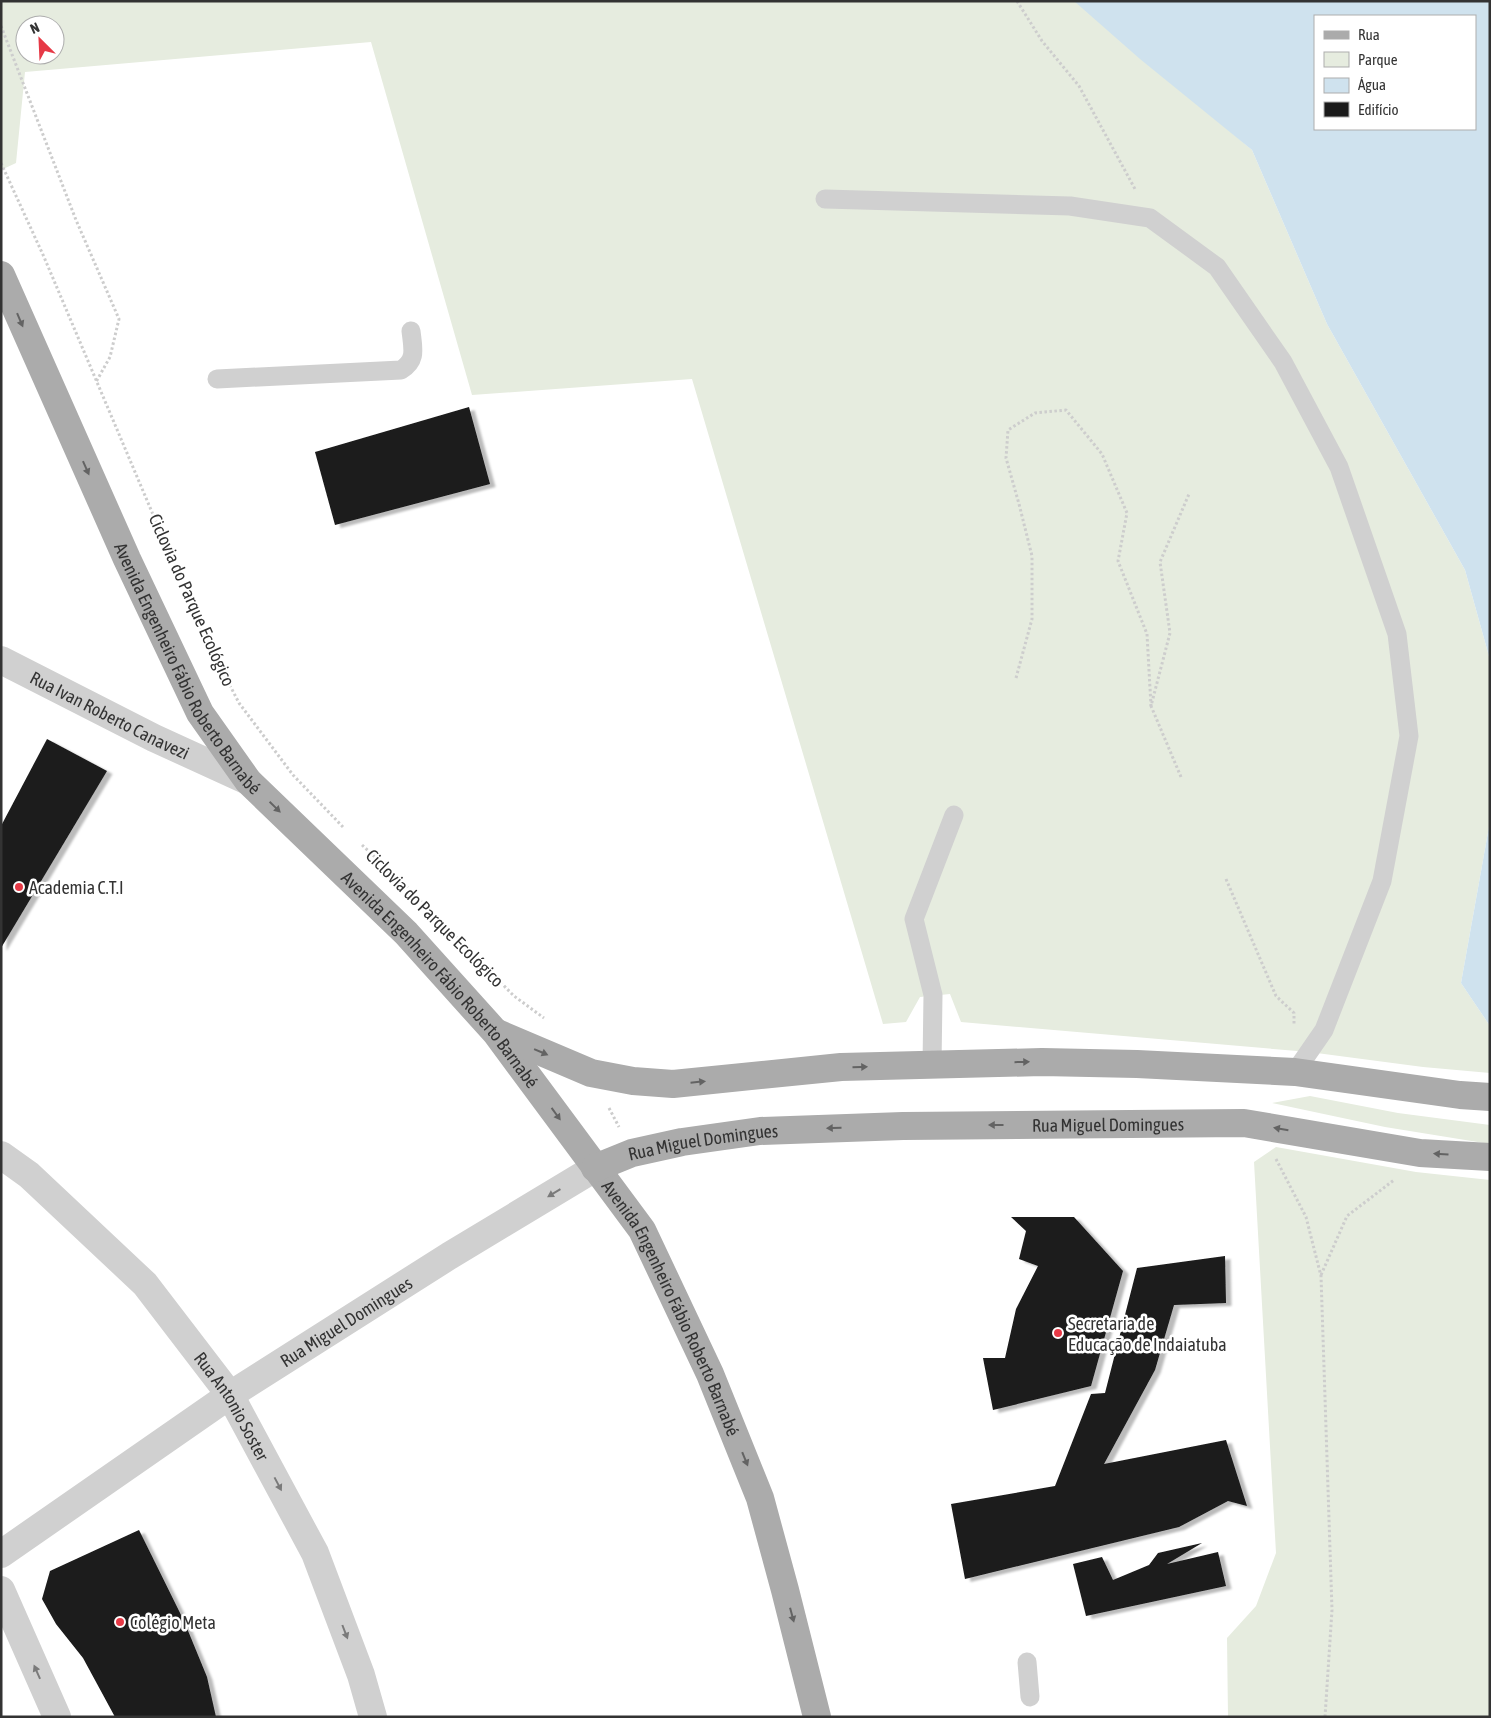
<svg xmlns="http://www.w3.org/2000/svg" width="1491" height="1718" font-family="'Asap Condensed',sans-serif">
<defs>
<filter id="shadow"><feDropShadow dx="5.5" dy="3" stdDeviation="1" flood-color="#0004"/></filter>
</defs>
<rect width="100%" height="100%" fill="#fff"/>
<!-- green -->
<g fill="#e6ecdf" fill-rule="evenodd">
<path d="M1,1H1077L1252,150L1327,324L1465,570L1490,660V821L1461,983L1490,1026V1073L1423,1067L1309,1052L961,1022L950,994L920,997L906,1022L883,1024L692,379L472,395L371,42L25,72L16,163L1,170ZM25,25H55V55H25Z"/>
<polygon points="1310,1096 1398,1113 1490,1125 1490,1144 1385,1127 1272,1103"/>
<polygon points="1276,1147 1416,1172 1490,1180 1490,1717 1228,1717 1227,1638 1256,1606 1276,1553 1254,1162"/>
</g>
<!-- water -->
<g fill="#cfe2ee" fill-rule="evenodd">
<path d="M1074,1H1490V660L1465,570L1327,324L1252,150L1140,59ZM1315,16H1475V129H1315Z"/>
<polygon points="1490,821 1490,1026 1461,983"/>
</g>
<!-- building -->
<g fill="#1a1a1a" filter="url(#shadow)">
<polygon points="469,407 490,484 335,525 315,452"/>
<polygon points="47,739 107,771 1,948 1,826"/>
<polygon points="1011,1217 1074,1217 1123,1271 1091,1386 993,1410 983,1358 1005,1358 1016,1309 1038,1266 1019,1259 1026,1231"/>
<polygon points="1225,1256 1226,1303 1174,1305 1155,1370 1104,1464 1226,1440 1247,1506 1228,1501 1179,1527 965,1579 951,1504 1055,1486 1091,1394 1105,1393 1137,1268"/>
<polygon points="139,1530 184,1621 207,1677 216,1717 115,1717 83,1658 56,1624 42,1599 50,1571"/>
<polygon points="1202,1543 1167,1564 1218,1552 1226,1586 1086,1616 1073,1564 1102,1557 1113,1580 1149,1565 1158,1553"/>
</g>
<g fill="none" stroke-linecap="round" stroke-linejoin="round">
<!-- path -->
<g stroke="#cdcdcd" stroke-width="3" stroke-dasharray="2.5 2.5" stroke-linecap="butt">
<polyline points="1017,1 1042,41 1079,86 1135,189"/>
<polyline points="1,26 76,220 119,319 110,357 96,382"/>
<polyline points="1,163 44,257 204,635 239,703 293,775 343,827"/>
<polyline points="1016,678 1032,619 1032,556 1019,504 1006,458 1008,430 1035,413 1066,410 1102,454 1127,513 1118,561 1147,634 1151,706"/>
<polyline points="1181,777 1151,706 1170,633 1160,562 1189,494"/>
<polyline points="362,845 401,881 514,996 544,1018"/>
<polyline points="1226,879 1276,996 1294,1013 1294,1025"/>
<polyline points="609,1108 619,1127"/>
<polyline points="1276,1159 1306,1217 1321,1276 1332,1610 1325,1717"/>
<polyline points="1321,1275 1347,1216 1394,1180"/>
</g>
<!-- service -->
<g stroke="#d0d0d0" stroke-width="19">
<polyline points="825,199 1070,206 1150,218 1217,267 1283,362 1339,467 1397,634 1409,736 1382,881 1324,1030 1295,1072"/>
<path d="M217,379L401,370C417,360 413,349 411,331"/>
<polyline points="932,1065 933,995 914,919 954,815"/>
<polyline points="1027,1662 1030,1697"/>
</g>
<!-- minor -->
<g stroke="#d0d0d0" stroke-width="28">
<path id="s1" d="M1,1155L29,1175L145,1284L230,1395L315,1553L361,1675L373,1717"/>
<path id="s2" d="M1,1554L230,1395L449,1256L595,1168"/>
<polyline points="1,1590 57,1717"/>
</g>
<!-- tertiary -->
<path stroke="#d0d0d0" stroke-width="28" id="s3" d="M1,660L154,738L248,781"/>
<!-- primary -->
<g stroke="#ababab" stroke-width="28">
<path id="s4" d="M1,275L127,559L200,713L248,781L406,933L496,1033L642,1230L710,1374L760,1498L785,1590L817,1717"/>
<polyline points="497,1033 591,1073 633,1081 673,1084 841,1067 1042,1062 1137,1064 1295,1072 1460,1095 1490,1097"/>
<path id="s5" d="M595,1168L632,1153L682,1142L760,1131L903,1126L1244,1123L1420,1153L1490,1157"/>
</g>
</g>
<!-- one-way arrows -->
<defs><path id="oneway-solid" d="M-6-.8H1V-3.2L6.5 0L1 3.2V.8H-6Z" transform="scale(1.25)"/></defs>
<g fill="#636363">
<use href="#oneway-solid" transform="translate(20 320) rotate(67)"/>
<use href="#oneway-solid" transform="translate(86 468) rotate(66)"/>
<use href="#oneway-solid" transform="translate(275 807) rotate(44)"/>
<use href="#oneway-solid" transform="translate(541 1052) rotate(23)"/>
<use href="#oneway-solid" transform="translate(1022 1062) rotate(-1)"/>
<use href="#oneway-solid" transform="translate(860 1067) rotate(-2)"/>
<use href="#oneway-solid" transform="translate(698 1082) rotate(-6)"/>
<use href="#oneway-solid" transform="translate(556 1114) rotate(54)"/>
<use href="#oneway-solid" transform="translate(996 1125) rotate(180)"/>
<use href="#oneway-solid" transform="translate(834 1128) rotate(178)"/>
<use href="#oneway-solid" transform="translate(1281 1129) rotate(-170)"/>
<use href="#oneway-solid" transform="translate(1441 1154) rotate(-176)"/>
<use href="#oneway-solid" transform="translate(745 1459) rotate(68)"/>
<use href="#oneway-solid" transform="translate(792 1615) rotate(75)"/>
</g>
<g fill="#7a7a7a">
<use href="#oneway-solid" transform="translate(554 1193) rotate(149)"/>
<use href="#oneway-solid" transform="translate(278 1484) rotate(62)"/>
<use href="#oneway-solid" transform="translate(345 1632) rotate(69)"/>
<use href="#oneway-solid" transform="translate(37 1672) rotate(-114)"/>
</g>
<!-- markers -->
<g fill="#e63946" stroke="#fff" stroke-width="2">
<circle cx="19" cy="887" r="5"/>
<circle cx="1058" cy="1333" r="5"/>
<circle cx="120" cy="1622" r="5"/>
</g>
<g text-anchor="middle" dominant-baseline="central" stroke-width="5" stroke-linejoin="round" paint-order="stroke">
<!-- street labels -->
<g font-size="18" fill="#333" stroke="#fff">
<text transform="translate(192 600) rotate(66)">Ciclovia do Parque Ecológico</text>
<text stroke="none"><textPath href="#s4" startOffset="436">Avenida Engenheiro Fábio Roberto Barnabé</textPath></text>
<text stroke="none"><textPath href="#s3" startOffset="122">Rua Ivan Roberto Canavezi</textPath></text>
<text transform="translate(435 918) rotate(45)">Ciclovia do Parque Ecológico</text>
<text stroke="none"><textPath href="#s4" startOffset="841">Avenida Engenheiro Fábio Roberto Barnabé</textPath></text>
<text stroke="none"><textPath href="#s5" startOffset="518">Rua Miguel Domingues</textPath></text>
<text stroke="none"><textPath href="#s5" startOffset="112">Rua Miguel Domingues</textPath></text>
<text stroke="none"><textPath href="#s4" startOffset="1246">Avenida Engenheiro Fábio Roberto Barnabé</textPath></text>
<text stroke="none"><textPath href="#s2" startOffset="416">Rua Miguel Domingues</textPath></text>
<text stroke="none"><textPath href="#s1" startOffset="344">Rua Antonio Soster</textPath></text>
</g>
<!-- poi labels -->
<g font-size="18" fill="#333" stroke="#fff" text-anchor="start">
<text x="29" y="887">Academia C.T.I</text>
<text x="1068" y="1323">Secretaria de<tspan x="1068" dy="21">Educação de Indaiatuba</tspan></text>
<text x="130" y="1622">Colégio Meta</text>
</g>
</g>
<!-- border -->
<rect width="1491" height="1718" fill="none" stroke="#333333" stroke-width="5"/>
<!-- legend -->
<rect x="1314" y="15" width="162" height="115" fill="#ffffff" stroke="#adadad"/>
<rect x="1324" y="31" width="25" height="8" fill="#ababab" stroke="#adadad"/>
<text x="1358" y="40" font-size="15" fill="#333333">Rua</text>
<rect x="1324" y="52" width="25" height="15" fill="#e6ecdf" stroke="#adadad"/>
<text x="1358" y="65" font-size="15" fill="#333333">Parque</text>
<rect x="1324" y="78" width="25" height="15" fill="#cfe2ee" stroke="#adadad"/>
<text x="1358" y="90" font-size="15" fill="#333333">Água</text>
<rect x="1324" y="102" width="25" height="15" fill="#1a1a1a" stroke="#adadad"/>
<text x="1358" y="115" font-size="15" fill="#333333">Edifício</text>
<!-- north arrow -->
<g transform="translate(40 40) rotate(336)"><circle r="24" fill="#ffffff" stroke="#adadad"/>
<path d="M0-4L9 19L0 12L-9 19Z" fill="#e63946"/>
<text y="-8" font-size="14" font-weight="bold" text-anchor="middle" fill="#333333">N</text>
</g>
</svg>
